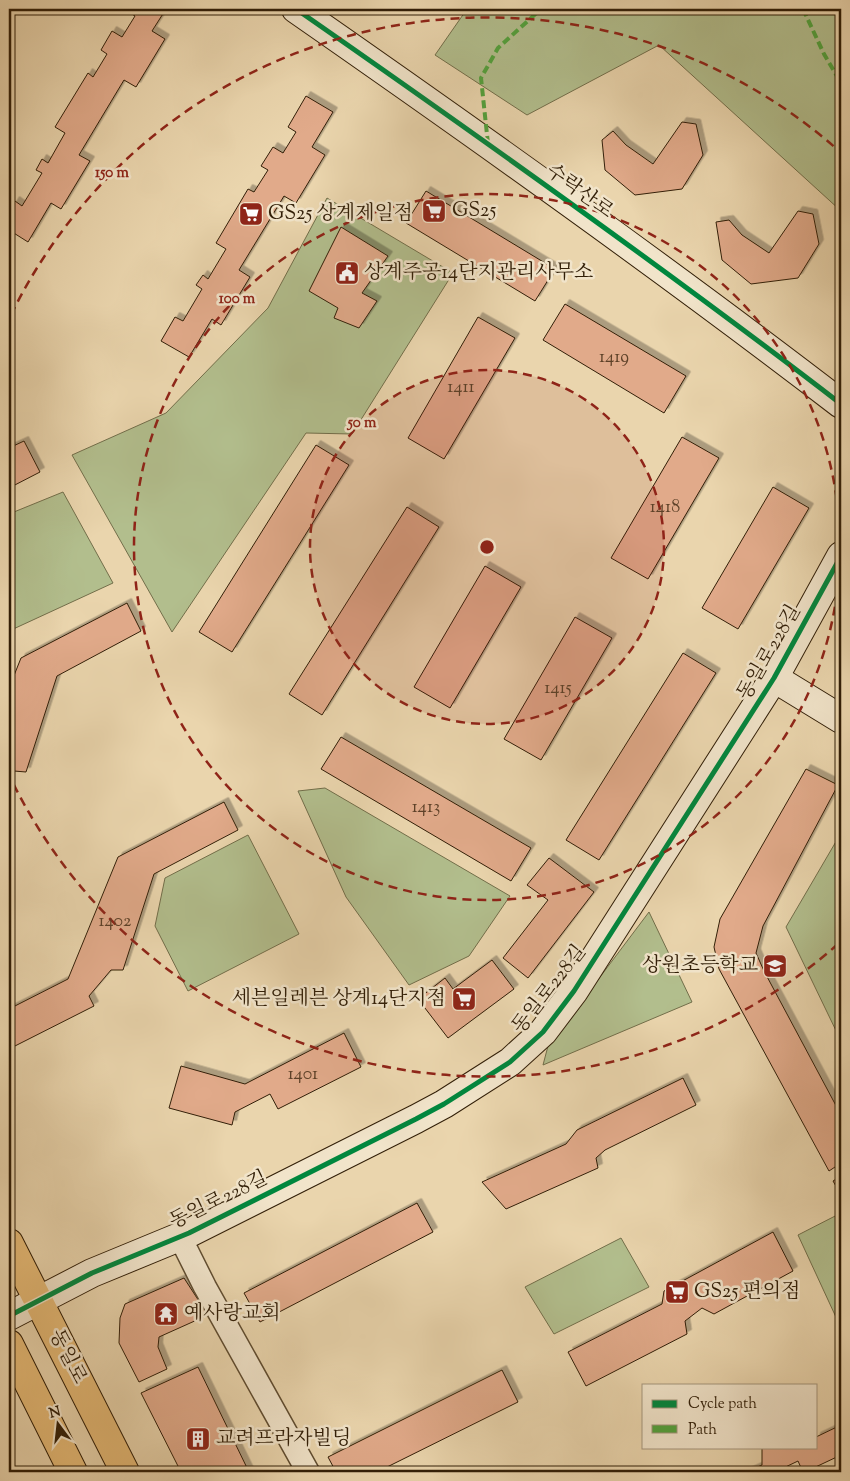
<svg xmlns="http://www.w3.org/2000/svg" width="850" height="1481" font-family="'Sorts Mill Goudy','Noto Serif KR',serif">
<defs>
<filter id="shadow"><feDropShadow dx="4.5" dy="-4.5" stdDeviation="0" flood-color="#0004"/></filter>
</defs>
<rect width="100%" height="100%" fill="#ead5ad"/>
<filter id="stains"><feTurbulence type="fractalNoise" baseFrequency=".004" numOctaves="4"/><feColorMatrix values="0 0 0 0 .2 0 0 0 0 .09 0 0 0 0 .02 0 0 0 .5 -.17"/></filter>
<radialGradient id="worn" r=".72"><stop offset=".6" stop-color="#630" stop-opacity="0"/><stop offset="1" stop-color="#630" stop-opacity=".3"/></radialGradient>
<!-- green -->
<g fill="#b2be8d" stroke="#726e4a">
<polygon points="467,9 841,9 841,211 659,45 527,115 435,55"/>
<polygon points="327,198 453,273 352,434 306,433 172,632 72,455 166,413 268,308"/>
<polygon points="63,492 113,583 9,631 9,514"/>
<polygon points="325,788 510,896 469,956 409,985 346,897 298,791"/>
<polygon points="841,833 841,1041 786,927"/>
<polygon points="248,835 299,934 188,991 155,926 165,878"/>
<polygon points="649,912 692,1002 543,1065 548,1046"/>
<polygon points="841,1213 841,1328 798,1235"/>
<polygon points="621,1238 649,1287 554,1334 525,1287"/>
</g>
<!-- building -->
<g fill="#e1aa8a" stroke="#311e07" filter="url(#shadow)">
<polygon points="129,9 166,9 152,31 165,39 136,87 124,80 79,155 90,161 61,209 51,203 28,242 9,230 9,211 15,201 22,206 42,173 36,170 42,159 48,163 65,133 55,127 88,73 93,77 107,54 101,50 112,31 122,37 135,16 127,11"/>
<polygon points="306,96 333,112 312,147 325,155 296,203 284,196 239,270 250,277 221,325 212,319 189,357 161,341 175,317 183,321 202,289 196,285 203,275 208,279 226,249 216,243 248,189 254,192 268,170 261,166 273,147 283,153 296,132 288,127"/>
<polygon points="682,122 696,124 703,155 682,189 635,195 605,170 602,140 613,131 626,145 653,164"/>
<polygon points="426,191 555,269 535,301 406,223"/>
<polygon points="798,211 813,214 819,244 798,278 751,284 722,260 716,222 729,220 742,235 769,253"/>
<polygon points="341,227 388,256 362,293 377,301 359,328 334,318 338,308 309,291"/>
<polygon points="565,304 686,376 664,413 543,340"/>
<polygon points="478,317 515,338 444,459 408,438"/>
<polygon points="682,437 719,458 648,579 611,558"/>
<polygon points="24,441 40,472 9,488 9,448"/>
<polygon points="316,445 349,465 232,652 199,632"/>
<polygon points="773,487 809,508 738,629 702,608"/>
<polygon points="407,507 439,527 322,715 289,694"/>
<polygon points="485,566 521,587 450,708 414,687"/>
<polygon points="127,603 141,631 57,676 26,772 14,771 9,777 9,688 21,658"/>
<polygon points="575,617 612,638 541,760 504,739"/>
<polygon points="683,653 716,673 599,860 566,840"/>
<polygon points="341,737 531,848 511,881 321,769"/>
<polygon points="806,769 838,785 763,926 756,953 764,971 841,1115 841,1163 829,1171 719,969 714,947 720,919"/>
<polygon points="224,802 238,830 154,874 123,970 111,970 89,996 94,1006 11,1048 9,1044 9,1009 68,979 118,857"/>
<polygon points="549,858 594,892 528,978 503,958 548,900 527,885"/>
<polygon points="492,960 514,989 448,1038 418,999 445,978 453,989"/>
<polygon points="344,1033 361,1067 278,1109 270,1094 235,1112 232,1125 169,1108 181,1066 245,1084"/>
<polygon points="683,1078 696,1105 605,1150 596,1158 598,1168 506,1209 482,1182 566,1144 577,1130"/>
<polygon points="841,1176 841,1195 833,1181"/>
<polygon points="417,1203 433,1232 260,1322 244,1293"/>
<polygon points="773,1232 793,1271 714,1314 702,1308 685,1321 687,1334 586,1386 568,1352 662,1304 664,1291"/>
<polygon points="184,1278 208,1315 159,1337 158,1347 167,1369 139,1382 119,1343 120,1318 125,1304"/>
<polygon points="198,1367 249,1472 181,1472 141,1393"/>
<polygon points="502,1370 518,1402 377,1472 336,1472 328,1457"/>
<polygon points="841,1425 841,1455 805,1472 803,1472 798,1461 775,1472 746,1472 762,1465 762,1448 816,1447 816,1437"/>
</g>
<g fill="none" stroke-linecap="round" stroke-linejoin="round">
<defs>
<polyline id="street" points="180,1237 205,1287 308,1472"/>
<g id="secondary">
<path d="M296,9C480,137 663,267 841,404"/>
<polyline points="774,678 841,719"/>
<polyline points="9,1316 92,1273 189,1233 416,1119 444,1104 510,1062 543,1032 574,991 774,678 841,556"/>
</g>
<g id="primary">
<polyline points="9,1243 125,1472"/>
<polyline points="9,1344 73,1472"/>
</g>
</defs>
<!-- street casing -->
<use href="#street" stroke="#5f4c30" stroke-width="25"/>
<!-- secondary casing -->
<use href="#secondary" stroke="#311e07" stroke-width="30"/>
<!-- primary casing -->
<use href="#primary" stroke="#311e07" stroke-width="30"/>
<!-- street -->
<use href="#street" stroke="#f1e4ca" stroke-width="22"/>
<!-- secondary -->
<use href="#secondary" stroke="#f1e4ca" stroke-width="28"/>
<!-- primary -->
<use href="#primary" stroke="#e5ba76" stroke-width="28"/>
<!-- quiet -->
<g stroke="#52a23d" stroke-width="4" stroke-dasharray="8 4" stroke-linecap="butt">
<polyline points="803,9 824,54 841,83"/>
<polyline points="488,144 481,78 498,48 541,9"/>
</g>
<defs>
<g id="cycleway">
<path d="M296,9C480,137 663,267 841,404"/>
<polyline points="9,1316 92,1273 189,1233 416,1119 444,1104 510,1062 543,1032 574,991 774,678 841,556"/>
</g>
</defs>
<!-- cycleway casing -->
<use href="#cycleway" stroke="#f1e4ca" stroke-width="8"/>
<!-- cycleway -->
<use href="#cycleway" stroke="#00873e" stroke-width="5"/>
</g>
<!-- distance rings -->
<circle cx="487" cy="547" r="177" fill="#8f2418" fill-opacity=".12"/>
<g fill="none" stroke="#8f2418" stroke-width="2.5" stroke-dasharray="9 6">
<circle cx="487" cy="547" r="177"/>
<circle cx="487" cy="547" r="353"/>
<path d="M838 944A530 530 0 0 1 11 779M11 315A530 530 0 0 1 838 150"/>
</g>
<!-- icons -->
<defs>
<symbol id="supermarket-square" viewBox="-11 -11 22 22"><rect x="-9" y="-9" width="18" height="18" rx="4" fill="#8f2418" stroke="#f1e4ca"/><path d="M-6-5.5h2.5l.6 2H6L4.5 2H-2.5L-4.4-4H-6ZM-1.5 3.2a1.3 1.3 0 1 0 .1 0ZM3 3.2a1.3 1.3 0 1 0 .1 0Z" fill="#fff"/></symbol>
<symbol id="civic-square" viewBox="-11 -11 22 22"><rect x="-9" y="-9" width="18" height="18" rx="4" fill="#8f2418" stroke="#f1e4ca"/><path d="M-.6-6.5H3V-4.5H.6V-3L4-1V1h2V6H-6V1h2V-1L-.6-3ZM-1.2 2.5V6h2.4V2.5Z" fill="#fff"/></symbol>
<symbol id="school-square" viewBox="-11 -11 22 22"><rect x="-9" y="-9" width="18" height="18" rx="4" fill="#8f2418" stroke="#f1e4ca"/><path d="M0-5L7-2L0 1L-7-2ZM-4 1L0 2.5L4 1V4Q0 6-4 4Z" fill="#fff"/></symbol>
<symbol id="temple-square" viewBox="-11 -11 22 22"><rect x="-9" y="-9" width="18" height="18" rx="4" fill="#8f2418" stroke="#f1e4ca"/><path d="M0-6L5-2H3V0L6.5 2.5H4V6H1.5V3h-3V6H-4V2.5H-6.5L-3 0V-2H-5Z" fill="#fff"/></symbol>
<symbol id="building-square" viewBox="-11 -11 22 22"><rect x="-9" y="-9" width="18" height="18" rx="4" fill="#8f2418" stroke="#f1e4ca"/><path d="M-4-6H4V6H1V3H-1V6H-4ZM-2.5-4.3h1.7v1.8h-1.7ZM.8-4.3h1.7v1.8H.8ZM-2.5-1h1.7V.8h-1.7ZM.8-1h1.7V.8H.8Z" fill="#fff"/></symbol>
</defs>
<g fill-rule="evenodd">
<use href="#supermarket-square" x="420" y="197" width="28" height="28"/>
<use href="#supermarket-square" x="237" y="200" width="28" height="28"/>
<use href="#civic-square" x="333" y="259" width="28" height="28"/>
<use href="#school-square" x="761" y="952" width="28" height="28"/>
<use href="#supermarket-square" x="450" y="985" width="28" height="28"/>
<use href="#supermarket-square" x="663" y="1278" width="28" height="28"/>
<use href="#temple-square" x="152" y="1300" width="28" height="28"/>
<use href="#building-square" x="184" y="1425" width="28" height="28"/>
</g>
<g text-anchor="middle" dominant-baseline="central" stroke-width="5" stroke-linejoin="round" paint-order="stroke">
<!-- number labels -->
<g font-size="18" fill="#5d4128">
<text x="614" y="358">1419</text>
<text x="461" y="388">1411</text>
<text x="665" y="508">1418</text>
<text x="558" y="689">1415</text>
<text x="426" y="808">1413</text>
<text x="115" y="922">1402</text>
<text x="303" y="1075">1401</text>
</g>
<!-- street labels -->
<g font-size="20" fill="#311e07" stroke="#f1e4ca">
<text transform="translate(579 192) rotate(36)">수락산로</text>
<text transform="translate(770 653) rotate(-60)">동일로228길</text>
<text transform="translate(550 990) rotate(-52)">동일로228길</text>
<text transform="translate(219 1201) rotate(-26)">동일로228길</text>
<text transform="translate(67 1357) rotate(63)">동일로</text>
</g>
<!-- poi labels -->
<g font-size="20" fill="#311e07" stroke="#f1e4ca" text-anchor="start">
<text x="452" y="211">GS25</text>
<text x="268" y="214">GS25 상계제일점</text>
<text x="364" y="273">상계주공14단지관리사무소</text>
<text x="758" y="966" text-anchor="end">상원초등학교</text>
<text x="446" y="999" text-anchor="end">세븐일레븐 상계14단지점</text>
<text x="694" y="1292">GS25 편의점</text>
<text x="184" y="1314">예사랑교회</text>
<text x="216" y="1439">교려프라자빌딩</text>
</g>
</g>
<circle cx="487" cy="547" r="8" fill="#8f2418" stroke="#f1e4ca" stroke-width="2.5"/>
<g font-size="15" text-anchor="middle" font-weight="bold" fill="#8f2418" stroke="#f1e4ca" stroke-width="5" stroke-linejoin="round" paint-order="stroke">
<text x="112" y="177">150 m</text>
<text x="237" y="303">100 m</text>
<text x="362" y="427">50 m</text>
</g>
<!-- margin -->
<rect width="850" height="1481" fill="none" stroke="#ead5ad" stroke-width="30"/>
<rect x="10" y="10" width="830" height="1461" fill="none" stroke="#311e07" stroke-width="2.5"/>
<rect x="15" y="15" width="820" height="1451" fill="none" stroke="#311e07"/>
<!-- legend -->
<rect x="642" y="1384" width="175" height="65" fill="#f1e4ca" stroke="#a4957c"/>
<rect x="652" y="1400" width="25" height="8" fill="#00873e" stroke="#a4957c"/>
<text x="688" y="1408" font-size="15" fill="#311e07">Cycle path</text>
<rect x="652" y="1425" width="25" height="8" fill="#52a23d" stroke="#a4957c"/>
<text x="688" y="1434" font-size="15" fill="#311e07">Path</text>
<!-- north arrow -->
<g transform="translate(58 1424) rotate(345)" stroke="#f1e4ca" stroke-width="4" paint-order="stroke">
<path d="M0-4L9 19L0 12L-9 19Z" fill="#311e07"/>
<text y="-8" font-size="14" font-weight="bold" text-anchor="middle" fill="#311e07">N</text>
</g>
<rect width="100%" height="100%" filter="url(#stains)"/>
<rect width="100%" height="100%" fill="url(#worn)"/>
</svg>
